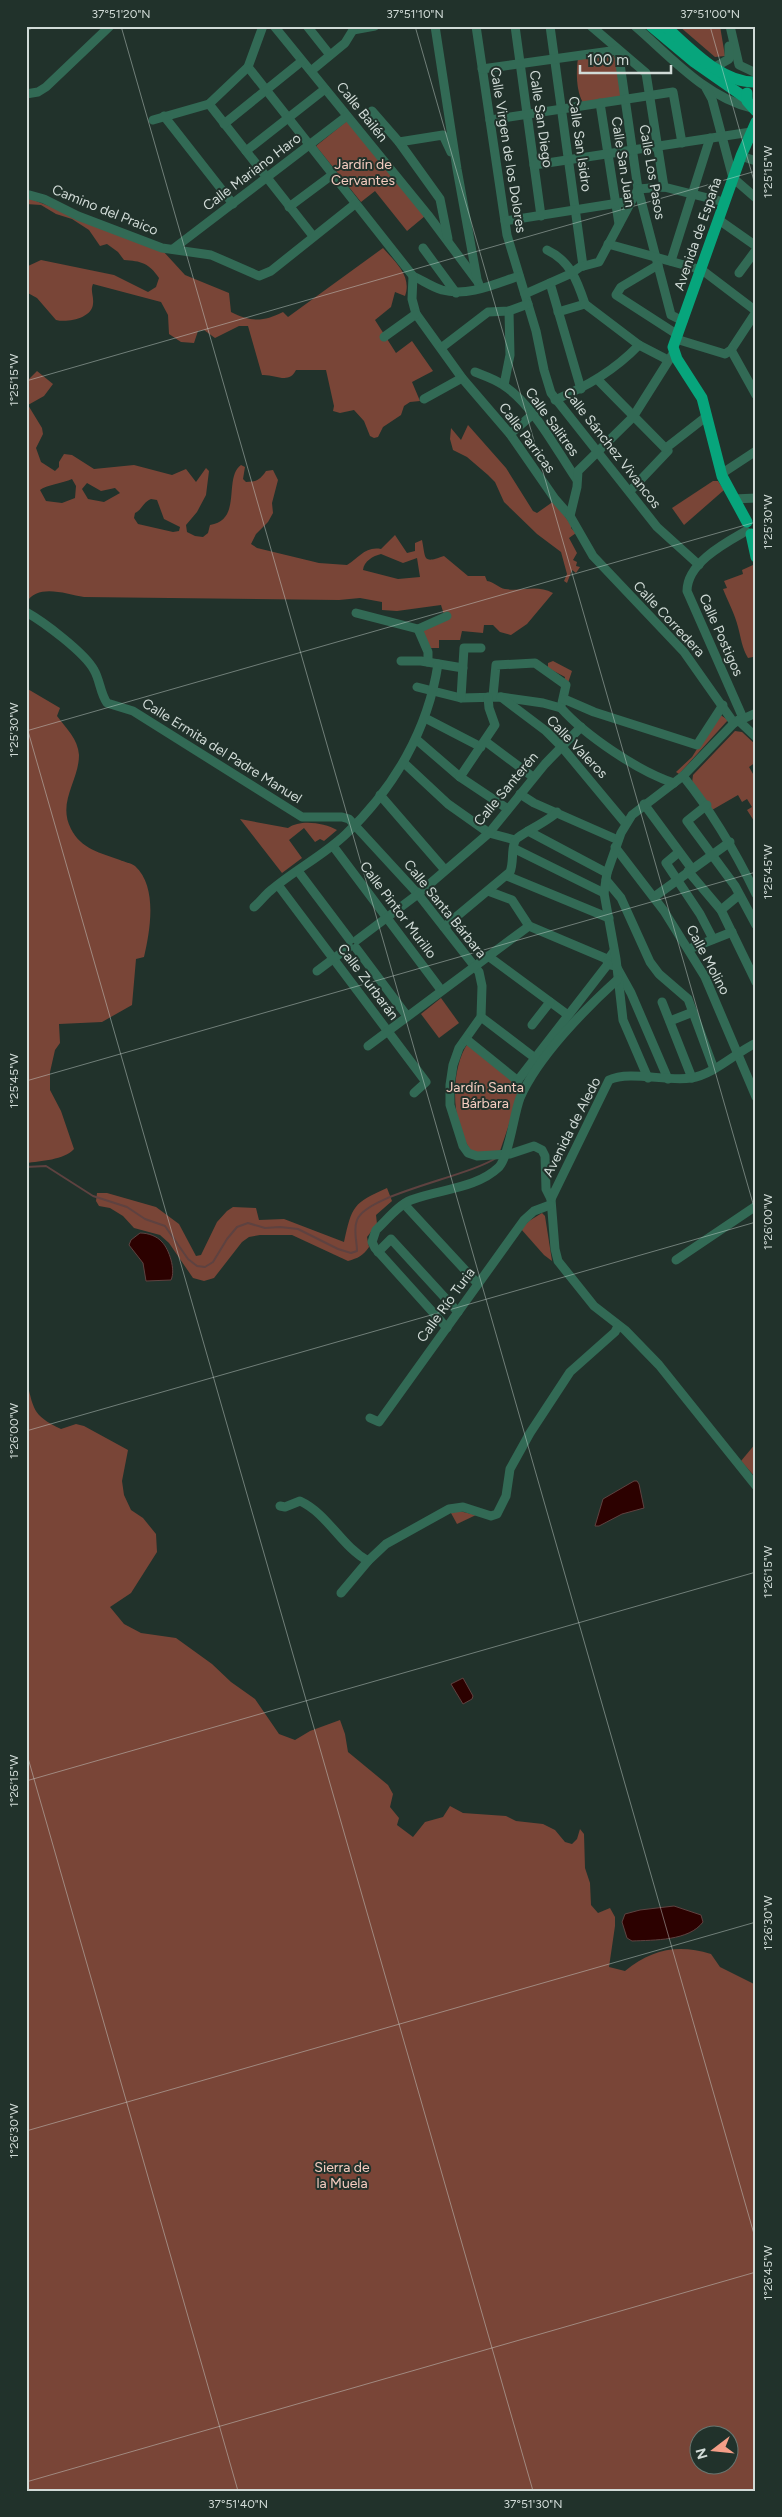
<svg xmlns="http://www.w3.org/2000/svg" width="782" height="2517" font-family="Figtree,sans-serif">
<rect width="100%" height="100%" fill="#21322b"/>
<!-- green -->
<g fill="#794537" fill-rule="evenodd">
<polygon points="679,26 720,26 725,56 715,57"/>
<path d="M612,54L615,58L622,96L583,103C576,91 576,71 578,58Z"/>
<polygon points="347,121 425,216 407,231 375,191 361,202 316,146"/>
<path d="M26,197L163,251L185,275L229,293L231,312C251,322 263,322 283,312L288,317L383,248C396,263 412,276 405,296L395,292L391,307L375,320L396,353L412,341L433,371L412,382L420,401L410,402L404,406L401,415L383,427L378,437L374,438L370,436L364,421L354,410L340,413L333,411L334,406L326,370H296C289,385 275,374 262,375L248,326H239L215,338L204,330L198,331L194,343L181,342L169,334L168,315L161,302L93,284C90,291 94,296 93,304C92,318 68,323 56,320L37,298L26,292V267L41,260L114,275L148,292L156,287L159,278C149,263 141,261 124,260L118,252L107,244L100,246L89,230L72,219L56,214L41,205L26,204Z"/>
<path d="M37,371L53,384L44,396L28,405L42,428L43,434L36,448L41,462L55,471L59,467V462L64,454L72,455L94,469L134,465L172,475L186,469L196,482L206,468L209,471L206,495L197,512L186,525L187,532L195,536L203,537L208,533L210,525C243,520 223,478 241,465L245,467L243,479L246,482C256,482 260,480 266,471L273,470L278,480L272,503L273,513L268,522L256,534L251,544L257,548L319,563L347,565C359,558 365,546 381,549L395,535L407,553L415,551V543L422,540C426,559 422,564 444,556L468,576H485L487,581C494,582 499,588 505,589C522,592 536,584 553,593L527,624L511,635L500,632L493,625H484L483,633L462,631L460,640H439V648H428L420,630L445,618L441,605L397,611L382,610V602L360,598L339,600L84,597C65,594 38,583 26,603V382ZM72,479L76,486L75,498L62,503L46,501L40,490C46,485 63,483 72,479ZM87,483L101,491L115,488L120,493L104,502L88,499L82,489ZM151,499L157,500L164,519L180,527L179,531L173,532L138,524L134,518L135,513C142,510 143,502 151,499ZM381,554L403,563L417,558L420,577L398,579L363,570C364,561 373,556 381,554Z"/>
<polygon points="468,425 506,468 533,511 537,513 554,501 571,525 571,528 576,533 569,538 577,553 573,560 577,562 576,566 580,567 576,573 572,570 567,583 564,581 567,574 561,552 537,534 504,502 495,482 488,475 467,457 453,450 450,439 451,428 461,440"/>
<polygon points="713,481 718,481 724,490 684,525 672,508"/>
<path d="M753,565L756,574V662L753,657L748,658C742,648 741,638 738,627C735,614 728,602 723,589L727,588L724,581L743,574L742,570Z"/>
<polygon points="553,661 572,671 568,683 564,681 565,677 548,668 548,663"/>
<path d="M26,688L60,708L57,716C66,728 78,739 79,755C79,781 57,802 71,829C81,849 101,853 120,860C124,862 131,863 135,866C158,887 150,931 144,957L136,959L132,1005L102,1022L59,1024L60,1043L55,1050L50,1072V1090L61,1111L74,1149C64,1160 41,1161 26,1163Z"/>
<polygon points="719,714 728,720 679,774 676,772 692,757"/>
<polygon points="735,731 742,732 756,745 756,762 749,767 756,779 756,824 747,810 752,807 747,799 742,802 738,795 712,810 692,783 693,775"/>
<path d="M240,819L288,828C301,819 324,823 337,830L324,841L320,839L315,842L304,828L289,840L302,858L282,873Z"/>
<polygon points="441,998 459,1023 439,1038 421,1014"/>
<path d="M468,1043L522,1086L500,1151L473,1153C451,1127 449,1071 468,1043Z"/>
<path d="M387,1188L392,1201L376,1215L377,1224L367,1237L369,1247C363,1256 358,1258 348,1261L292,1235H260L249,1237L242,1242L214,1278L204,1281L193,1278L169,1243L160,1235L134,1228L123,1216L110,1208L99,1206L96,1201L97,1193H107L156,1207L179,1224L196,1256L201,1255L217,1222L227,1211L233,1207L256,1208L259,1220L284,1219L344,1242C352,1206 353,1203 387,1188Z"/>
<polygon points="542,1213 545,1216 552,1261 544,1255 521,1229 529,1221"/>
<path d="M26,1379C34,1408 31,1415 61,1429L76,1424L84,1426L128,1450L122,1481L124,1495L131,1510L143,1518L156,1534L157,1552L131,1593L110,1607L124,1624L141,1633L176,1638L212,1664L231,1682L255,1699L279,1734L295,1740L310,1731L340,1720L345,1734L348,1752L388,1785L393,1794L390,1807L399,1818L397,1825L413,1837L425,1822L443,1817L450,1806L463,1813L506,1816L516,1821L543,1824L555,1830L565,1842L572,1844L577,1839L580,1829L584,1834L585,1868L590,1883L591,1905L598,1913L610,1908L615,1917V1926L609,1967L625,1971C652,1949 678,1944 711,1954L720,1967L754,1984L756,1987V2491H26ZM700,2434H730V2464H700Z"/>
<polygon points="756,1443 756,1478 741,1461"/>
<polygon points="459,1511 476,1515 457,1524 451,1513"/>
</g>
<!-- water -->
<g fill="#2c0100" stroke="#5e4240">
<path d="M140,1233C148,1233 157,1236 162,1242C169,1249 176,1270 171,1280L146,1281L143,1263L129,1245L131,1240Z"/>
<polygon points="634,1481 637,1481 639,1484 644,1508 622,1514 599,1526 595,1526 603,1499"/>
<polygon points="463,1678 473,1696 472,1699 463,1704 451,1684"/>
<path d="M674,1906L701,1915L703,1922C689,1941 654,1940 632,1941L627,1938L622,1922L625,1914L640,1910Z"/>
</g>
<g fill="none" stroke-linecap="round" stroke-linejoin="round">
<!-- stream -->
<path stroke="#5e4240" stroke-width="2" d="M26,1167L46,1166L93,1196L127,1207L145,1219L165,1226L188,1259L197,1266L205,1267L213,1262L227,1239L237,1227L248,1223L265,1228L280,1227L298,1229L338,1249L351,1253L357,1251C357,1241 353,1230 357,1220C367,1194 467,1177 496,1158"/>
<!-- minor -->
<g stroke="#326a55" stroke-width="9">
<polyline points="274,26 428,215 478,282 480,288"/>
<polyline points="307,26 330,55"/>
<polyline points="435,26 457,169 477,279"/>
<polyline points="476,26 507,235 536,331 544,370 551,393 657,527 699,565"/>
<polyline points="515,26 541,216"/>
<polyline points="550,26 583,266"/>
<polyline points="591,26 646,73 664,187"/>
<path d="M635,26C670,56 705,97 752,108"/>
<polyline points="730,26 739,65 756,73"/>
<polyline points="353,30 375,26"/>
<path d="M248,67L413,276C422,280 432,287 442,290C468,297 495,284 519,276"/>
<polyline points="715,67 729,59 729,46"/>
<polyline points="482,69 618,50 638,189 671,315 683,321"/>
<polyline points="311,71 345,43 353,30"/>
<polyline points="706,88 712,99 733,178 756,198"/>
<polyline points="26,94 38,92 46,87 110,26"/>
<polyline points="600,103 619,224"/>
<polyline points="209,104 313,236"/>
<polyline points="372,111 399,142 440,199 448,239"/>
<polyline points="164,116 233,204"/>
<polyline points="153,120 209,104 248,67 263,26"/>
<polyline points="490,120 673,92 682,143"/>
<polyline points="224,124 302,61"/>
<polyline points="399,142 443,135 451,152"/>
<polyline points="246,151 325,89"/>
<polyline points="741,156 756,161"/>
<polyline points="534,165 751,132"/>
<polyline points="638,189 664,187 724,202"/>
<polyline points="26,194 44,199 78,216 162,248 211,255 259,276 271,271 355,204"/>
<polyline points="289,207 332,175"/>
<polyline points="719,220 756,246"/>
<polyline points="505,221 631,201"/>
<polyline points="608,244 702,270 756,311"/>
<polyline points="423,248 456,293"/>
<polyline points="173,249 347,116"/>
<path d="M547,250C570,261 577,280 585,304L558,312"/>
<polyline points="671,261 710,138"/>
<polyline points="658,265 621,287 616,295 678,335"/>
<polyline points="739,273 756,250"/>
<polyline points="413,276 412,299 416,314 462,378 510,434 555,499 570,516 593,556 684,652 734,723"/>
<polyline points="550,283 581,389"/>
<polyline points="525,294 570,274 580,267 599,262 638,189"/>
<polyline points="585,304 639,345 668,360"/>
<polyline points="384,337 416,314"/>
<polyline points="676,339 725,354 731,350 756,312"/>
<polyline points="441,348 488,312 509,311 528,304"/>
<polyline points="731,350 756,395"/>
<path d="M475,372C485,376 495,379 503,385C533,404 557,451 577,480"/>
<polyline points="598,380 668,451 630,491"/>
<polyline points="504,385 510,355 509,311"/>
<polyline points="424,399 462,378"/>
<path d="M555,400C587,386 614,371 639,345"/>
<polyline points="510,434 532,415"/>
<polyline points="666,448 707,416"/>
<polyline points="721,474 756,451"/>
<polyline points="734,499 756,498"/>
<polyline points="570,516 577,487 578,471 633,417 674,352"/>
<path d="M26,612C44,622 85,653 94,670C100,680 100,693 107,703L133,711L302,817H342L349,819L418,894L479,972L482,986L481,1017L459,1048L453,1065L450,1085V1105L463,1146L468,1153L477,1156L510,1154L534,1146L542,1150L545,1156L546,1189L551,1199L555,1249L558,1261L594,1306L625,1330L659,1365L756,1486"/>
<polyline points="356,613 418,629"/>
<polyline points="401,661 421,661 463,668"/>
<polyline points="428,662 428,652 418,629 447,616"/>
<polyline points="417,687 461,698 501,697 543,703 561,708"/>
<polyline points="493,696 496,665 535,663 566,685 562,703"/>
<polyline points="501,697 546,731 562,747 626,824"/>
<polyline points="461,698 464,648 481,648"/>
<polyline points="564,699 594,712 697,745 723,705"/>
<path d="M561,708C585,735 639,772 674,783"/>
<polyline points="425,718 481,747"/>
<path d="M743,718L687,591C687,563 725,543 746,531"/>
<polyline points="738,720 756,737"/>
<polyline points="417,740 460,777 508,809"/>
<polyline points="485,741 533,777"/>
<polyline points="404,763 448,804 489,833 515,840"/>
<path d="M683,776C713,813 735,851 756,894"/>
<polyline points="460,777 495,725 489,708 488,697"/>
<polyline points="520,794 534,803 618,840"/>
<polyline points="380,795 445,870"/>
<polyline points="644,804 692,869"/>
<polyline points="707,805 687,821 735,886 756,925"/>
<polyline points="528,831 607,873"/>
<polyline points="333,846 441,990"/>
<polyline points="615,847 664,911 705,977 756,1097"/>
<polyline points="515,849 604,893"/>
<polyline points="679,852 666,863 700,914 713,939"/>
<polyline points="298,871 350,940"/>
<polyline points="688,871 721,910 756,982"/>
<polyline points="507,876 609,918"/>
<polyline points="606,880 621,898 650,962 659,974 688,999 714,1069"/>
<polyline points="278,885 426,1082 414,1093"/>
<polyline points="488,891 512,900 529,926"/>
<polyline points="654,897 730,842"/>
<path d="M254,907C260,902 264,896 270,891C294,870 323,856 346,834C394,788 428,730 438,664"/>
<polyline points="721,910 739,895"/>
<polyline points="529,926 607,959"/>
<path d="M444,927L510,872C514,862 511,850 515,841C517,835 548,822 557,812"/>
<polyline points="357,940 418,894 489,833 545,764 581,727"/>
<polyline points="356,948 407,1016"/>
<polyline points="689,949 732,932"/>
<polyline points="614,951 607,961 611,965 616,966 631,993 668,1079"/>
<polyline points="488,956 568,1015"/>
<polyline points="317,971 349,947"/>
<polyline points="662,1002 692,1078"/>
<polyline points="481,1017 535,1058"/>
<polyline points="670,1021 693,1012"/>
<polyline points="532,1025 550,1002"/>
<polyline points="466,1039 518,1081"/>
<polyline points="368,1046 529,926"/>
<polyline points="648,1078 623,1020 616,959 604,893 607,873 621,833 632,815 683,776 734,723 756,713"/>
<polyline points="515,1084 608,964"/>
<path d="M551,1199L609,1080C629,1070 667,1082 691,1078C713,1075 735,1053 756,1043"/>
<polyline points="404,1204 478,1284"/>
<polyline points="378,1252 391,1239 458,1312"/>
<polyline points="676,1260 756,1206"/>
<path d="M447,1328L375,1248L372,1242L376,1230C386,1221 398,1205 411,1200C439,1189 476,1189 499,1167C509,1156 514,1113 520,1098C538,1057 584,1010 617,980"/>
<polyline points="370,1418 379,1422 524,1220 534,1211 550,1205"/>
<path d="M280,1506L285,1507L300,1501C328,1514 341,1546 368,1561"/>
<polyline points="341,1593 368,1561 386,1544 449,1509 463,1507 491,1516 497,1514 506,1496 510,1469 530,1433 570,1372 615,1332 618,1326"/>
</g>
<!-- major -->
<g stroke="#07a57c" stroke-width="11">
<polyline points="651,26 694,62 747,99"/>
<path d="M665,26C689,47 721,83 755,82"/>
<polyline points="747,93 747,101 756,111"/>
<polyline points="747,522 722,476 702,398 677,359 673,347 741,156 756,122"/>
<polyline points="751,534 756,557"/>
</g>
</g>
<!-- ticks -->
<path fill="none" stroke="#d1dbd7" stroke-width="1" stroke-opacity="0.45" d="M121,26L756,2241M415,26L756,1214M710,26L756,188M26,30L41,26M26,381L756,171M26,724L533,2491M26,731L756,522M26,1081L756,872M26,1431L756,1222M26,1751L238,2491M26,1781L756,1572M26,2131L756,1922M26,2482L756,2272"/>
<g text-anchor="middle" dominant-baseline="central" stroke-width="4" stroke-linejoin="round" paint-order="stroke">
<!-- street labels -->
<g font-size="14" fill="#d1dbd7" stroke="#21322b">
<text transform="translate(362 112) rotate(51)">Calle Bailén</text>
<text transform="translate(541 119) rotate(82)">Calle San Diego</text>
<text transform="translate(580 144) rotate(82)">Calle San Isidro</text>
<text transform="translate(508 150) rotate(81)">Calle Virgen de los Dolores</text>
<text transform="translate(623 162) rotate(81)">Calle San Juan</text>
<text transform="translate(252 172) rotate(-37)">Calle Mariano Haro</text>
<text transform="translate(652 172) rotate(80)">Calle Los Pasos</text>
<text transform="translate(105 210) rotate(22)">Camino del Praico</text>
<text transform="translate(698 234) rotate(-71)">Avenida de España</text>
<text transform="translate(552 422) rotate(54)">Calle Salitres</text>
<text transform="translate(527 438) rotate(53)">Calle Parricas</text>
<text transform="translate(612 448) rotate(52)">Calle Sánchez Vivancos</text>
<text transform="translate(669 619) rotate(47)">Calle Corredera</text>
<text transform="translate(721 635) rotate(66)">Calle Postigos</text>
<text transform="translate(577 747) rotate(46)">Calle Valeros</text>
<text transform="translate(222 751) rotate(32)">Calle Ermita del Padre Manuel</text>
<text transform="translate(506 789) rotate(-50)">Calle Santerén</text>
<text transform="translate(445 909) rotate(51)">Calle Santa Bárbara</text>
<text transform="translate(398 910) rotate(53)">Calle Pintor Murillo</text>
<text transform="translate(708 960) rotate(62)">Calle Molino</text>
<text transform="translate(368 982) rotate(53)">Calle Zurbarán</text>
<text transform="translate(572 1127) rotate(-63)">Avenida de Aledo</text>
<text transform="translate(446 1305) rotate(-54)">Calle Río Turia</text>
</g>
<!-- park labels -->
<g font-size="14" fill="#f5ccc0" stroke="#21322b">
<text x="363" y="164">Jardín de<tspan x="363" dy="16">Cervantes</tspan></text>
<text x="485" y="1087">Jardín Santa<tspan x="485" dy="16">Bárbara</tspan></text>
<text x="342" y="2167">Sierra de<tspan x="342" dy="16">la Muela</tspan></text>
</g>
</g>
<!-- border -->
<rect width="782" height="2517" fill="none" stroke="#21322b" stroke-width="55"/>
<!-- north arrow -->
<g transform="translate(714 2450) rotate(254)"><circle r="24" fill="#21322b" stroke="#677670"/>
<path d="M0-4L9 19L0 12L-9 19Z" fill="#f49e87"/>
<text y="-8" font-size="14" font-weight="bold" text-anchor="middle" fill="#d1dbd7">N</text>
</g>
<!-- scale -->
<path d="M580 65v8h91v-8" fill="none" stroke="#d1dbd7" stroke-width="2.5"/>
<text x="587" y="65" font-size="15" fill="#d1dbd7" stroke="#21322b" stroke-width="4" paint-order="stroke">100 m</text>
<rect x="28" y="28" width="726" height="2462" fill="none" stroke="#d1dbd7" stroke-width="2"/>
<g font-size="12" text-anchor="middle" fill="#d1dbd7">
<text x="121" y="18">37°51'20"N</text>
<text x="415" y="18">37°51'10"N</text>
<text x="710" y="18">37°51'00"N</text>
<text transform="translate(768 172) rotate(-90)" y="4">1°25'15"W</text>
<text transform="translate(14 380) rotate(-90)" y="4">1°25'15"W</text>
<text transform="translate(768 522) rotate(-90)" y="4">1°25'30"W</text>
<text transform="translate(14 730) rotate(-90)" y="4">1°25'30"W</text>
<text transform="translate(768 872) rotate(-90)" y="4">1°25'45"W</text>
<text transform="translate(14 1081) rotate(-90)" y="4">1°25'45"W</text>
<text transform="translate(768 1222) rotate(-90)" y="4">1°26'00"W</text>
<text transform="translate(14 1431) rotate(-90)" y="4">1°26'00"W</text>
<text transform="translate(768 1572) rotate(-90)" y="4">1°26'15"W</text>
<text transform="translate(14 1781) rotate(-90)" y="4">1°26'15"W</text>
<text transform="translate(768 1923) rotate(-90)" y="4">1°26'30"W</text>
<text transform="translate(14 2131) rotate(-90)" y="4">1°26'30"W</text>
<text transform="translate(768 2273) rotate(-90)" y="4">1°26'45"W</text>
<text x="238" y="2508">37°51'40"N</text>
<text x="533" y="2508">37°51'30"N</text>
</g>
</svg>
